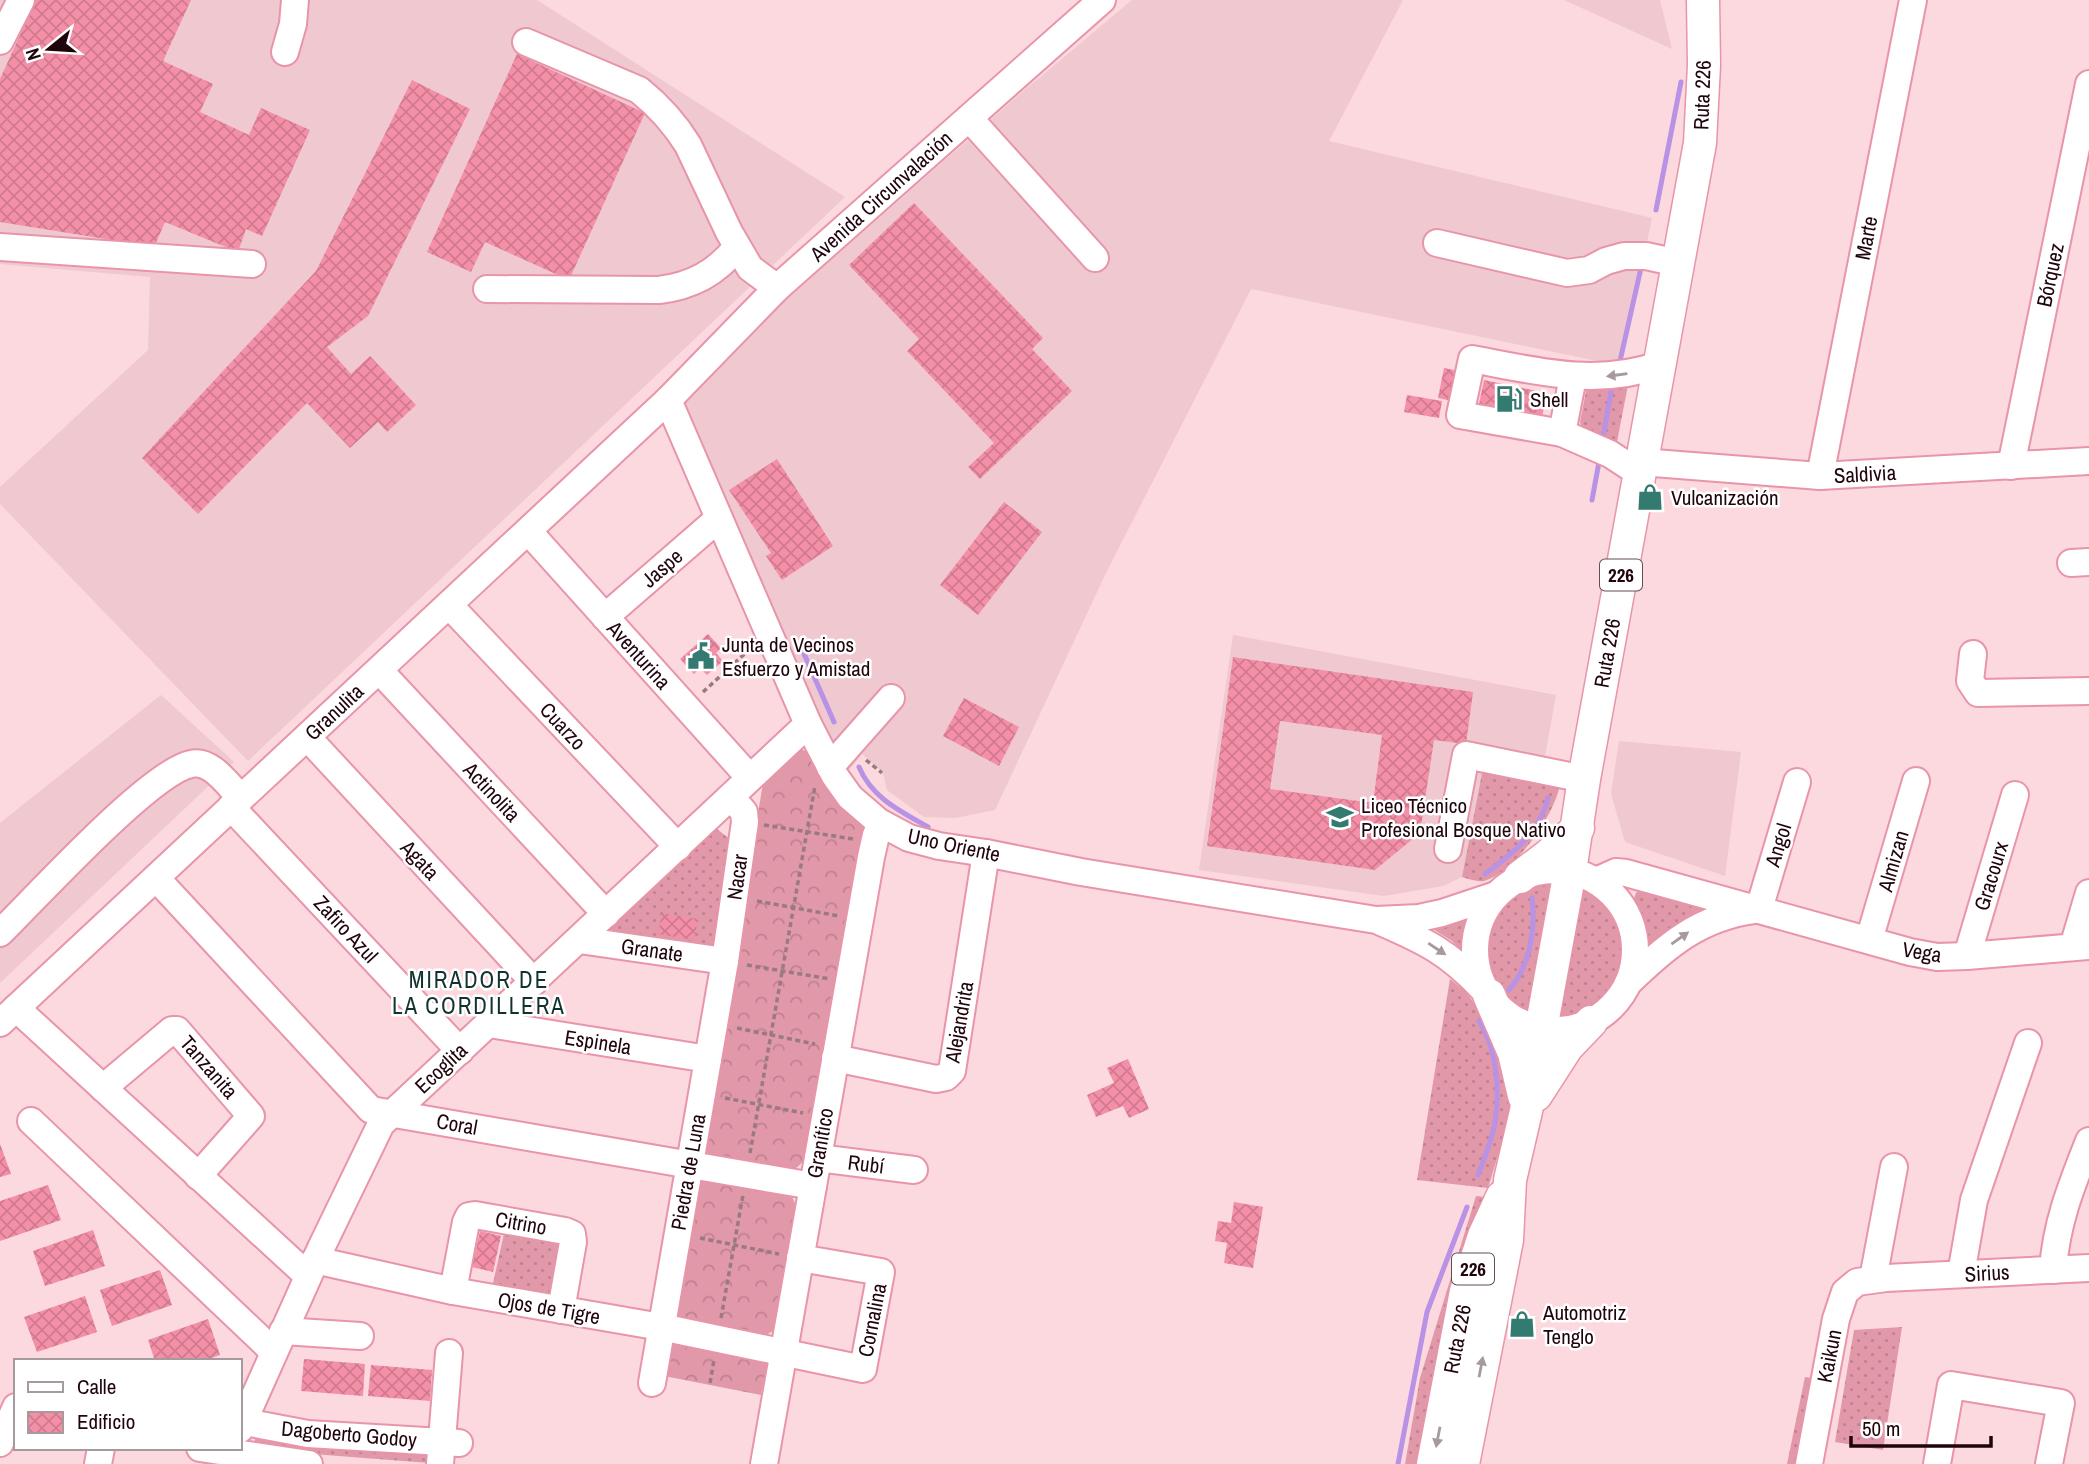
<svg xmlns="http://www.w3.org/2000/svg" width="2089" height="1464" font-family="'Archivo Narrow',sans-serif">
<defs>
<pattern id="grass-dots" width="8" height="8" patternUnits="userSpaceOnUse" patternTransform="scale(1.75)"><rect width="8" height="8" fill="#e198a9"/><path d="M2 2h.1M6 6h.1" fill="none" stroke="#c18190" stroke-width="1.8" stroke-linecap="round"/></pattern>
<pattern id="forest-crowns" width="20" height="18" patternUnits="userSpaceOnUse" patternTransform="scale(1.75)"><rect width="20" height="18" fill="#e198a9"/><path d="M2 6a3 3 0 1 1 6 0M12 15a3 3 0 1 1 6 0" fill="none" stroke="#c18190"/></pattern>
<pattern id="building-cross-hatch" width="8" height="8" patternUnits="userSpaceOnUse" patternTransform="scale(1.75)"><rect width="8" height="8" fill="#f48fa8"/><path d="M0 0l8 8M0 8l8-8" fill="none" stroke="#d17a8f"/></pattern>
</defs>
<rect width="100%" height="100%" fill="#fcd8df"/>
<!-- built -->
<g fill="#efc8d0">
<polygon points="0,0 537,0 845,197 248,761 0,504 0,487 148,350 150,277 0,264"/>
<polygon points="1132,0 1403,0 1329,141 1652,218 1621,366 1251,289 1105,575 995,810 955,818 924,817 887,790 883,773 862,754 846,774 836,758 671,391 787,299 1020,94"/>
<polygon points="1564,0 1660,0 1672,49"/>
<polygon points="1233,635 1556,695 1544,762 1484,763 1462,877 1443,886 1384,896 1199,870"/>
<polygon points="161,695 234,762 0,983 0,823"/>
<polygon points="1619,741 1741,752 1725,876 1625,842 1611,794"/>
</g>
<!-- grass -->
<g fill="url(#grass-dots)">
<polygon points="1625,384 1628,385 1616,447 1582,428 1580,422 1586,391"/>
<path d="M1484,763L1560,783C1557,812 1514,874 1484,881C1477,882 1469,879 1462,877Z"/>
<polygon points="717,829 731,840 716,951 608,931 708,831"/>
<path d="M1555,881L1529,1015C1512,1010 1503,1000 1493,985C1474,957 1479,914 1509,894C1523,885 1539,882 1555,881Z"/>
<path d="M1582,887C1592,892 1601,896 1609,905C1639,937 1629,988 1593,1010C1582,1016 1568,1018 1556,1020Z"/>
<polygon points="1642,887 1728,909 1642,960 1643,941 1633,901 1636,893"/>
<polygon points="1476,916 1469,928 1465,954 1452,941 1433,929"/>
<polygon points="1450,979 1465,991 1492,1026 1513,1106 1488,1188 1417,1180"/>
<polygon points="1476,1196 1485,1197 1423,1464 1405,1464 1420,1378"/>
<polygon points="505,1229 563,1238 553,1298 492,1288"/>
<polygon points="1902,1327 1883,1450 1835,1442 1854,1330"/>
<polygon points="1805,1377 1819,1379 1805,1464 1787,1464"/>
<polygon points="259,1436 430,1452 429,1463 300,1453 255,1444 255,1439"/>
</g>
<!-- forest -->
<g fill="url(#forest-crowns)">
<polygon points="798,748 810,753 847,810 864,828 804,1161 794,1170 708,1159 702,1152 763,783"/>
<polygon points="704,1179 791,1194 796,1206 773,1331 764,1336 675,1323 699,1181"/>
<polygon points="672,1341 764,1360 767,1365 761,1395 659,1375"/>
</g>
<g fill="none" stroke-linecap="round" stroke-linejoin="round">
<!-- stream -->
<g stroke="#b892e5" stroke-width="5">
<polyline points="1656,210 1681,82"/>
<polyline points="1620,361 1641,268"/>
<polyline points="1603,437 1611,392"/>
<polyline points="1592,500 1599,462"/>
<polyline points="801,647 834,722"/>
<path d="M859,767C872,798 900,811 928,827"/>
<path d="M1485,874C1511,855 1541,831 1548,798"/>
<path d="M1509,990C1530,966 1536,929 1532,898"/>
<path d="M1478,1175C1484,1159 1492,1140 1495,1123C1500,1090 1497,1049 1479,1021"/>
<polyline points="1398,1464 1427,1312 1467,1207"/>
</g>
</g>
<!-- building -->
<g fill="url(#building-cross-hatch)" fill-rule="evenodd">
<polygon points="36,0 191,0 163,61 213,84 200,112 249,135 261,108 310,130 262,236 246,229 238,252 165,222 151,254 106,239 0,222 0,79"/>
<polygon points="517,54 645,113 569,280 485,242 471,272 427,252"/>
<polygon points="412,80 470,109 368,316 327,347 351,374 370,356 416,405 387,432 378,422 350,448 307,403 198,514 142,458 316,271"/>
<polygon points="914,203 1043,338 1032,349 1072,391 980,479 968,467 994,443 907,351 919,339 849,265"/>
<polygon points="1444,368 1458,371 1452,401 1438,398"/>
<polygon points="1484,380 1547,393 1542,417 1479,404"/>
<polygon points="1407,395 1442,401 1439,418 1404,412"/>
<polygon points="777,459 833,546 782,580 766,556 771,553 729,490"/>
<polygon points="1004,502 1042,532 978,615 940,585"/>
<polygon points="708,634 721,648 716,653 723,661 707,675 700,668 694,674 680,659"/>
<path d="M1233,657L1473,692L1466,744L1434,740L1420,833L1375,870L1207,846ZM1280,721L1382,735L1373,803L1270,789Z"/>
<polygon points="964,698 1019,727 999,766 943,736"/>
<polygon points="662,913 698,919 694,940 658,934"/>
<polygon points="1128,1059 1149,1109 1129,1118 1123,1106 1096,1117 1087,1095 1114,1083 1107,1068"/>
<polygon points="0,1144 11,1174 0,1177"/>
<polygon points="48,1185 61,1220 0,1241 0,1201"/>
<polygon points="1234,1202 1263,1207 1253,1268 1224,1263 1227,1243 1215,1241 1218,1221 1231,1223"/>
<polygon points="93,1230 105,1266 45,1286 33,1251"/>
<polygon points="480,1231 501,1236 493,1272 472,1267"/>
<polygon points="160,1270 172,1305 112,1326 100,1290"/>
<polygon points="85,1296 97,1332 37,1352 24,1317"/>
<polygon points="208,1319 220,1355 203,1361 155,1361 148,1340"/>
<polygon points="304,1359 365,1364 363,1396 301,1391"/>
<polygon points="371,1365 432,1370 430,1401 368,1396"/>
</g>
<g fill="none" stroke-linecap="round" stroke-linejoin="round">
<defs>
<g id="minor">
<polyline points="0,41 21,0"/>
<path d="M526,42L639,90C659,106 675,124 688,145L729,232L750,268L777,288"/>
<polyline points="285,52 293,24 295,0"/>
<polyline points="969,118 1095,258"/>
<polyline points="1437,243 1567,273 1589,270 1606,261 1624,256 1646,256 1678,263"/>
<polyline points="0,247 252,264"/>
<path d="M487,289L659,290C692,286 716,273 737,247"/>
<polyline points="668,400 808,724 835,776 850,797 879,822 909,838 939,846 986,853 1081,872 1376,920 1419,918 1442,913 1496,895"/>
<polyline points="1562,433 1573,377"/>
<polyline points="1641,462 1820,476 2089,461"/>
<polyline points="2011,466 2089,84"/>
<path d="M1639,473L1610,454L1562,433L1460,415L1472,359C1535,371 1596,387 1659,365"/>
<polyline points="1820,476 1913,0"/>
<polyline points="528,531 750,778"/>
<polyline points="2071,563 2089,562"/>
<polyline points="449,605 678,847"/>
<polyline points="605,617 718,519"/>
<polyline points="1973,654 1970,681 1978,693 2089,691"/>
<polyline points="379,670 606,914"/>
<polyline points="307,737 534,982"/>
<polyline points="830,767 891,698"/>
<polyline points="231,807 460,1051"/>
<polyline points="1448,849 1466,755 1584,779"/>
<circle cx="1555" cy="950" r="80"/>
<polyline points="156,878 371,1110 813,1186"/>
<polyline points="1596,881 1616,872 1626,873 1910,952 1937,957 1967,956 2089,946"/>
<polyline points="1759,909 1797,782"/>
<path d="M1381,922C1425,941 1448,952 1482,988"/>
<path d="M0,933C35,899 150,772 191,764C211,759 228,785 241,798"/>
<polyline points="579,940 725,961"/>
<polyline points="1869,940 1916,781"/>
<polyline points="2073,947 2089,893"/>
<polyline points="1967,956 2015,795"/>
<path d="M1628,983C1666,946 1700,917 1754,910"/>
<polyline points="16,1008 308,1276"/>
<polyline points="0,1023 668,400 777,288 1102,0"/>
<polyline points="489,1024 708,1059"/>
<polyline points="835,1058 936,1079 946,1077 952,1071 986,853"/>
<polyline points="103,1088 172,1030 177,1030 251,1116 198,1176"/>
<polyline points="31,1121 274,1352"/>
<polyline points="818,1158 914,1170"/>
<polyline points="315,1260 453,1291 661,1327 863,1369 881,1272 800,1258"/>
<path d="M2053,1270C2056,1223 2072,1184 2089,1141"/>
<polyline points="1961,1274 1974,1200 2028,1043"/>
<polyline points="1873,1279 1894,1167"/>
<polyline points="453,1291 466,1222 469,1216 475,1215 565,1231 572,1234 573,1242 561,1310"/>
<polyline points="283,1331 360,1336"/>
<polyline points="652,1383 725,961 745,822 744,812 731,797"/>
<polyline points="240,1421 308,1434 459,1443"/>
<polyline points="240,1429 321,1248 381,1124 808,724"/>
<polyline points="0,1443 16,1407"/>
<polyline points="200,1448 309,1464"/>
<polyline points="98,1464 101,1448"/>
<polyline points="440,1464 449,1353"/>
<polyline points="764,1464 871,857 876,835 882,824"/>
<polyline points="1809,1464 1836,1319 1845,1292 1857,1282 1886,1278 2089,1268"/>
<polyline points="1937,1464 1951,1385 2061,1403 2049,1464"/>
</g>
<g id="major">
<polyline points="1520,877 1549,855 1578,828"/>
<polyline points="1489,995 1514,1053 1524,1096"/>
<polyline points="1536,1095 1567,1047 1591,1022"/>
<polyline points="1433,1464 1466,1291 1484,1236 1502,1197"/>
<polyline points="1463,1464 1507,1240 1510,1180 1526,1111 1570,871 1584,779 1700,143 1704,65 1703,0"/>
</g>
</defs>
<!-- minor casing -->
<use href="#minor" stroke="#e895a9" stroke-width="30"/>
<!-- major casing -->
<use href="#major" stroke="#e895a9" stroke-width="35"/>
<!-- path -->
<g stroke="#9a7a81" stroke-width="3.5" stroke-dasharray="5 3.5" stroke-linecap="butt">
<polyline points="703,692 751,648"/>
<polyline points="866,760 882,773"/>
<polyline points="764,825 853,839"/>
<polyline points="757,901 839,916"/>
<polyline points="747,965 830,979"/>
<polyline points="737,1028 815,1044"/>
<polyline points="725,1098 803,1113"/>
<polyline points="750,1153 815,786"/>
<polyline points="700,1238 779,1254"/>
<polyline points="721,1318 743,1195"/>
<polyline points="710,1383 714,1360"/>
</g>
<!-- minor -->
<use href="#minor" stroke="#fff" stroke-width="26"/>
<!-- major -->
<use href="#major" stroke="#fff" stroke-width="32"/>
</g>
<!-- one-way arrows -->
<defs><path id="oneway-solid" d="M-6-.8H1V-3.2L6.5 0L1 3.2V.8H-6Z" transform="scale(1.75)"/></defs>
<g fill="#a59b9e">
<use href="#oneway-solid" transform="translate(1617 375) rotate(172)"/>
<use href="#oneway-solid" transform="translate(1680 938) rotate(-35)"/>
<use href="#oneway-solid" transform="translate(1437 949) rotate(34)"/>
<use href="#oneway-solid" transform="translate(1481 1367) rotate(-79)"/>
<use href="#oneway-solid" transform="translate(1438 1437) rotate(101)"/>
</g>
<!-- icons -->
<defs>
<symbol id="fuel-bare" viewBox="-9 -9 18 18"><path d="M-5.5-6h7V0h2V4h1.3V-2.5L3-4.5l.8-.8L6-3V5H2.5V1h-1V6h-7ZM-4.2-4.7v3.2H.2V-4.7Z" fill="#337a71" stroke="#fff" stroke-width="2.5" paint-order="stroke"/></symbol>
<symbol id="shop-bare" viewBox="-9 -9 18 18"><path d="M-5-2.5h2.3a2.7 3.5 0 0 1 5.4 0H5L5.5 6h-11ZM-1.5-2.5h3a1.5 2.3 0 0 0-3 0Z" fill="#337a71" stroke="#fff" stroke-width="2.5" paint-order="stroke"/></symbol>
<symbol id="civic-bare" viewBox="-9 -9 18 18"><path d="M-.6-6.5H3V-4.5H.6V-3L4-1V1h2V6H-6V1h2V-1L-.6-3ZM-1.2 2.5V6h2.4V2.5Z" fill="#337a71" stroke="#fff" stroke-width="2.5" paint-order="stroke"/></symbol>
<symbol id="school-bare" viewBox="-9 -9 18 18"><path d="M0-5L7-2L0 1L-7-2ZM-4 1L0 2.5L4 1V4Q0 6-4 4Z" fill="#337a71" stroke="#fff" stroke-width="2.5" paint-order="stroke"/></symbol>
</defs>
<g fill-rule="evenodd">
<use href="#fuel-bare" x="1490" y="380" width="38" height="38"/>
<use href="#shop-bare" x="1631" y="478" width="38" height="38"/>
<use href="#civic-bare" x="682" y="637" width="38" height="38"/>
<use href="#school-bare" x="1321" y="798" width="38" height="38"/>
<use href="#shop-bare" x="1503" y="1305" width="38" height="38"/>
</g>
<g text-anchor="middle" dominant-baseline="central" stroke-width="5" stroke-linejoin="round" paint-order="stroke">
<!-- shield labels -->
<g fill="#fff" stroke="#624f55" stroke-width="2">
<rect x="1600" y="559.5" width="42" height="31" rx="5"/>
<rect x="1452" y="1253.5" width="42" height="31" rx="5"/>
</g>
<g font-size="19" font-weight="bold" fill="#1f040c">
<text x="1621" y="575">226</text>
<text x="1473" y="1269">226</text>
</g>
<!-- street labels -->
<g font-size="21" fill="#1f040c" stroke="#fff">
<text transform="translate(1702 95) rotate(-88)">Ruta 226</text>
<text transform="translate(881 196) rotate(-42)">Avenida Circunvalación</text>
<text transform="translate(1866 238) rotate(-79)">Marte</text>
<text transform="translate(2050 275) rotate(-78)">Bórquez</text>
<text transform="translate(1865 474) rotate(-3)">Saldivia</text>
<text transform="translate(662 568) rotate(-41)">Jaspe</text>
<text transform="translate(1607 653) rotate(-80)">Ruta 226</text>
<text transform="translate(639 655) rotate(48)">Aventurina</text>
<text transform="translate(334 712) rotate(-43)">Granulita</text>
<text transform="translate(563 726) rotate(47)">Cuarzo</text>
<text transform="translate(492 792) rotate(47)">Actinolita</text>
<text transform="translate(954 845) rotate(12)">Uno Oriente</text>
<text transform="translate(1778 845) rotate(-73)">Angol</text>
<text transform="translate(420 860) rotate(47)">Agata</text>
<text transform="translate(1893 861) rotate(-74)">Almizan</text>
<text transform="translate(1991 876) rotate(-73)">Gracourx</text>
<text transform="translate(737 877) rotate(-82)">Nacar</text>
<text transform="translate(346 929) rotate(47)">Zafiro Azul</text>
<text transform="translate(652 950) rotate(8)">Granate</text>
<text transform="translate(1922 952) rotate(9)">Vega</text>
<text transform="translate(959 1022) rotate(-80)">Alejandrita</text>
<text transform="translate(598 1042) rotate(9)">Espinela</text>
<text transform="translate(209 1067) rotate(49)">Tanzanita</text>
<text transform="translate(441 1068) rotate(-43)">Ecoglita</text>
<text transform="translate(457 1124) rotate(10)">Coral</text>
<text transform="translate(820 1143) rotate(-80)">Granítico</text>
<text transform="translate(866 1164) rotate(7)">Rubí</text>
<text transform="translate(688 1172) rotate(-80)">Piedra de Luna</text>
<text transform="translate(521 1223) rotate(10)">Citrino</text>
<text transform="translate(1987 1273) rotate(-3)">Sirius</text>
<text transform="translate(549 1308) rotate(10)">Ojos de Tigre</text>
<text transform="translate(872 1320) rotate(-79)">Cornalina</text>
<text transform="translate(1457 1339) rotate(-79)">Ruta 226</text>
<text transform="translate(1829 1356) rotate(-79)">Kaikun</text>
<text transform="translate(349 1434) rotate(5)">Dagoberto Godoy</text>
</g>
<!-- poi labels -->
<g font-size="21" fill="#1f040c" stroke="#fff" text-anchor="start">
<text x="1530" y="399">Shell</text>
<text x="1671" y="497">Vulcanización</text>
<text x="722" y="644">Junta de Vecinos<tspan x="722" dy="24">Esfuerzo y Amistad</tspan></text>
<text x="1361" y="805">Liceo Técnico<tspan x="1361" dy="24">Profesional Bosque Nativo</tspan></text>
<text x="1543" y="1312">Automotriz<tspan x="1543" dy="24">Tenglo</tspan></text>
</g>
<!-- neighbourhood labels -->
<g font-size="23" letter-spacing="2" fill="#11332f" stroke="#fff">
<text x="479" y="979">MIRADOR DE<tspan x="479" dy="26">LA CORDILLERA</tspan></text>
</g>
</g>
<!-- legend -->
<rect x="14" y="1359" width="228" height="91" fill="#ffffff" stroke="#a59b9e" stroke-width="2"/>
<rect x="28" y="1382" width="35" height="10" fill="#ffffff" stroke="#a59b9e" stroke-width="2"/>
<text x="77" y="1394" font-size="21" fill="#1f040c">Calle</text>
<rect x="28" y="1412" width="35" height="21" fill="url(#building-cross-hatch)" stroke="#a59b9e" stroke-width="2"/>
<text x="77" y="1429" font-size="21" fill="#1f040c">Edificio</text>
<!-- north arrow -->
<g transform="translate(49 49) rotate(252)" stroke="#ffffff" stroke-width="5" paint-order="stroke">
<path d="M0-5L12 26L0 18L-12 26Z" fill="#1f040c"/>
<text y="-10" font-size="19" font-weight="bold" text-anchor="middle" fill="#1f040c">N</text>
</g>
<!-- scale -->
<path d="M1851 1436v10h140v-10" fill="none" stroke="#1f040c" stroke-width="3.5"/>
<text x="1862" y="1436" font-size="21" fill="#1f040c" stroke="#ffffff" stroke-width="5" paint-order="stroke">50 m</text>
</svg>
